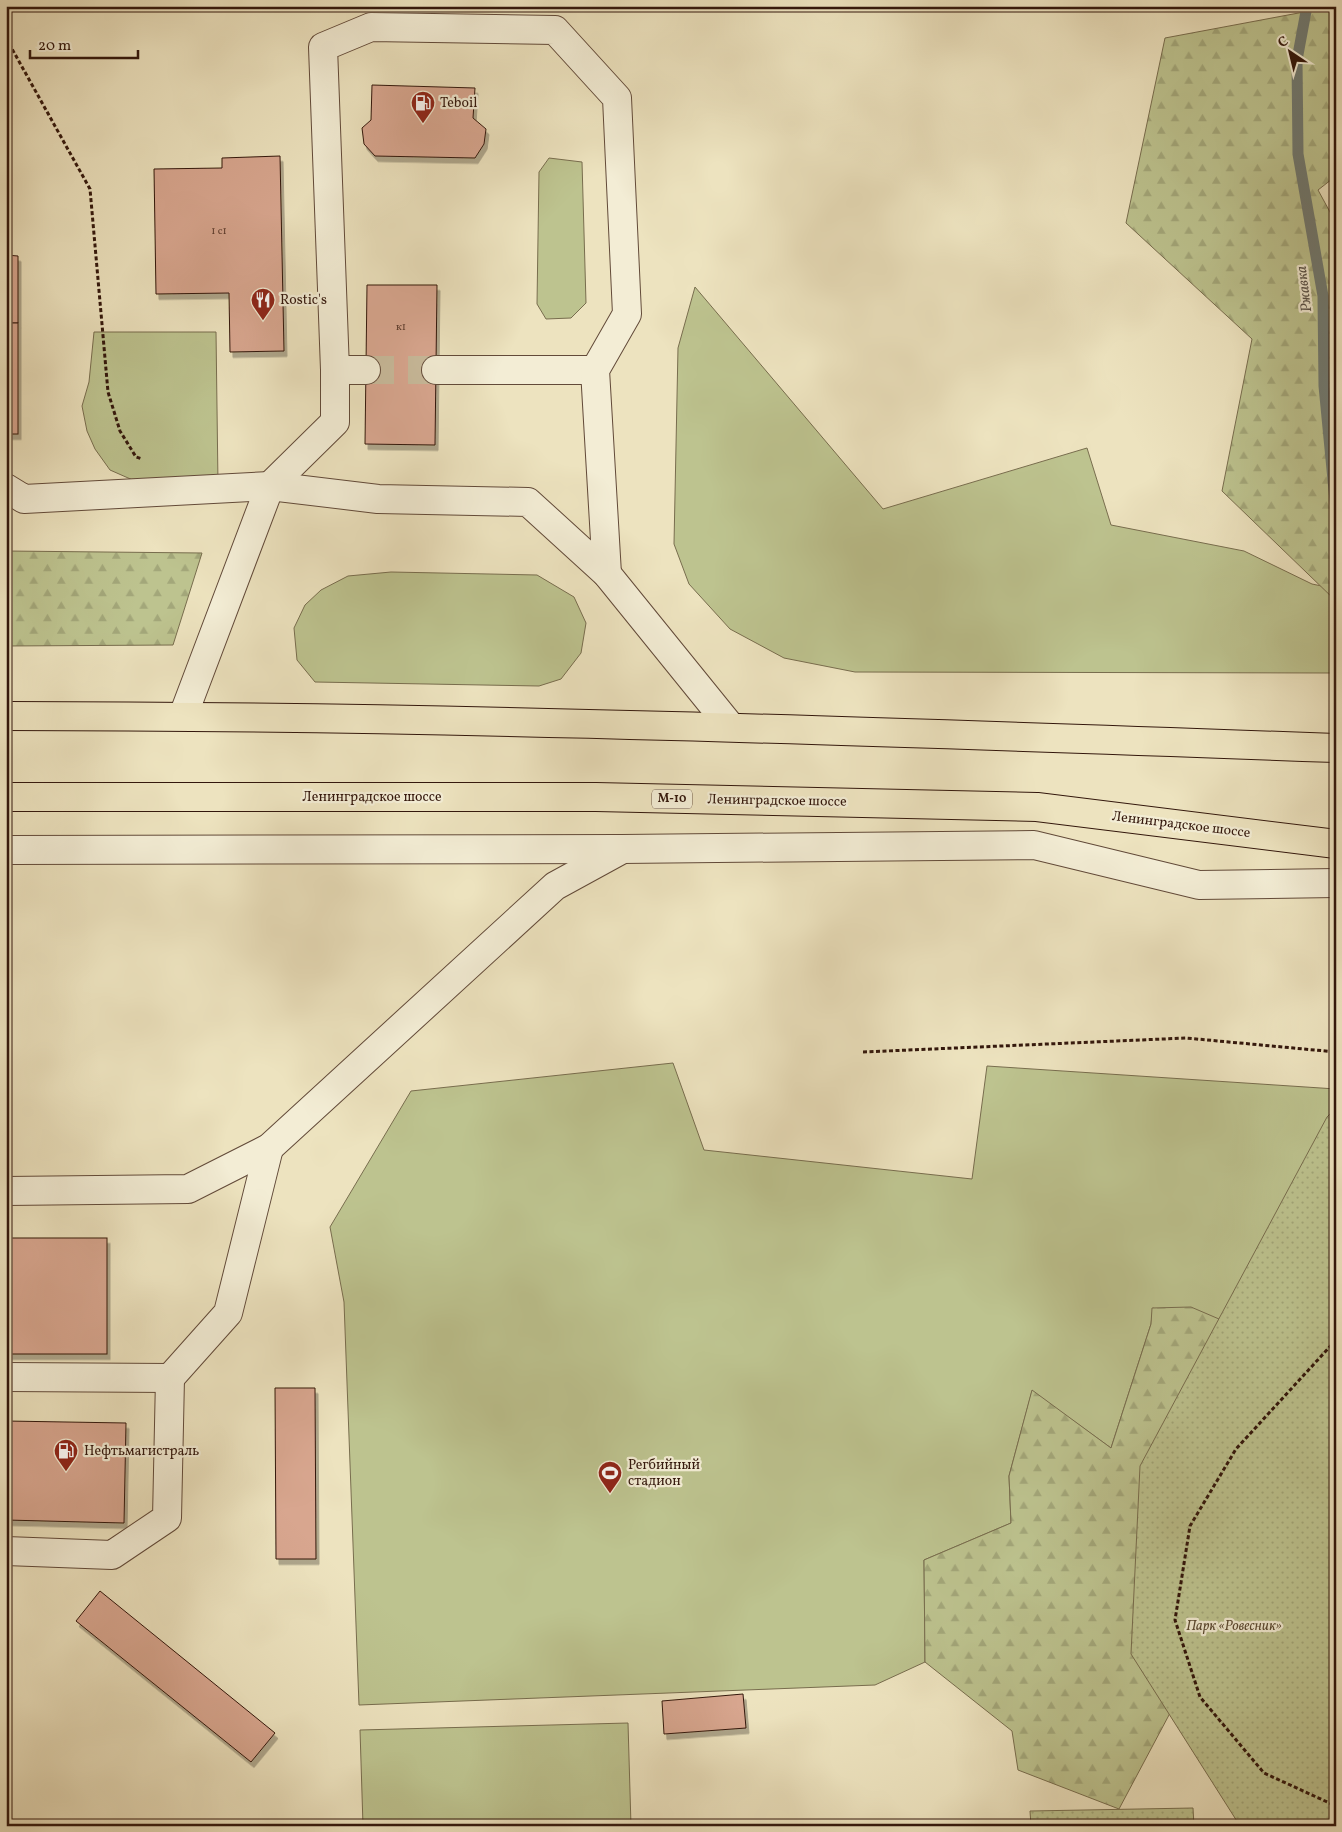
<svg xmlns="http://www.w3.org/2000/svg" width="1342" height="1832" font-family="Vollkorn,serif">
<defs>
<pattern id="forest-firs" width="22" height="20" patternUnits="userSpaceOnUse" patternTransform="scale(1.25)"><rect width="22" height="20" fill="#bdc38f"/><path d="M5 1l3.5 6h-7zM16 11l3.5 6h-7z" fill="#a3a77a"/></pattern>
<pattern id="park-dots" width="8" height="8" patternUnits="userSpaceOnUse" patternTransform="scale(1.25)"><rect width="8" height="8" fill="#bdc38f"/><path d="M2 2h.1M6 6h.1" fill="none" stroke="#a3a77a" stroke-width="1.8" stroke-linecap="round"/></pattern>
<filter id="shadow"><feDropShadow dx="3" dy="5.5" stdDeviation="0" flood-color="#0004"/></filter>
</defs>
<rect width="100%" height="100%" fill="#ede3bf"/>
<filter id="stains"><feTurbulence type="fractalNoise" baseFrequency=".004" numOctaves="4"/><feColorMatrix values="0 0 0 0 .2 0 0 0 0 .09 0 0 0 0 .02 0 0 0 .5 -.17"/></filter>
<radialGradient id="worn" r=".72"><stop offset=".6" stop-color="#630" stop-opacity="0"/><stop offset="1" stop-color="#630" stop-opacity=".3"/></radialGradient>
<!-- grass -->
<g fill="#bdc38f" stroke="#786d4e">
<polygon points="549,158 582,162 586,303 571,318 546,319 537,304 539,172"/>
<polygon points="695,287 883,509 1087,448 1111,525 1244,551 1312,584 1336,589 1336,673 855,672 784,658 730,629 689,584 674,544 678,348"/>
<polygon points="94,332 216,332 218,484 135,481 110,470 95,449 87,431 82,406 89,382"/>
<polygon points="391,572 537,575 574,597 586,623 581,653 561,679 539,686 315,682 297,660 294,628 305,605 321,590 348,576"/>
<polygon points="673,1063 704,1150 972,1179 987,1066 1336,1089 1336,1340 1313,1368 1153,1308 1151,1324 1111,1448 1032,1391 1009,1476 1011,1523 924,1560 925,1662 875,1685 359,1705 344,1302 330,1227 411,1091"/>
<polygon points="628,1723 631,1826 363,1826 360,1730"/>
</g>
<!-- forest -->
<g fill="url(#forest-firs)" stroke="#786d4e">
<polygon points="1336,6 1336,176 1318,190 1336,223 1336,601 1222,491 1252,339 1126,223 1165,38"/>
<polygon points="6,551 202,553 173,645 6,646"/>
<polygon points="1191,1307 1219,1319 1213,1337 1219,1621 1119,1809 1018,1770 1012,1731 925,1662 924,1560 1011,1523 1009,1476 1032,1390 1111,1448 1151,1324 1152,1308"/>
</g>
<!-- park -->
<g fill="url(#park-dots)" stroke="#786d4e">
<polygon points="1336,1108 1336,1826 1240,1826 1131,1654 1140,1466 1327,1117"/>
<polygon points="1193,1808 1194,1826 1031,1826 1030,1811"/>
</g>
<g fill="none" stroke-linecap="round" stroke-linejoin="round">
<!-- stream -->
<g stroke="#717b73" stroke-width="11">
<polyline points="1307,6 1297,60 1298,154 1323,296 1324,386 1336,511"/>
<polyline points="1336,1649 1336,1652"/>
</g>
</g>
<!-- building -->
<g fill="#d8a68f" stroke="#33170c" filter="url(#shadow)">
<polygon points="372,85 475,88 473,118 486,129 484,144 475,158 375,156 364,144 362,128 371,120"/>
<polygon points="280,156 284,351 230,352 229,293 156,294 154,169 222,168 222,158"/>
<polygon points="6,255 18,256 18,323 6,323"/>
<polygon points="367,285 437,285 435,445 365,444"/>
<rect x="6" y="323" width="12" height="111"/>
<rect x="6" y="1238" width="101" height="116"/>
<polygon points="275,1388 315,1388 316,1559 276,1559"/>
<polygon points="6,1421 126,1423 124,1523 6,1520"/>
<polygon points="100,1591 275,1733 251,1762 76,1621"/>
<polygon points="743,1694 746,1728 664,1734 662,1701"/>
</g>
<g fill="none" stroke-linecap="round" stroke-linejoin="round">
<!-- minor-tunnel -->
<polyline stroke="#c8ba9b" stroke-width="28" stroke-dasharray="28 14" stroke-linecap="butt" points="366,370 436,370"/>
<defs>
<g id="minor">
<polyline points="335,370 366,370"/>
<polyline points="436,370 595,370"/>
<polyline points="6,488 24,499 270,486 378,499 528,502 607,574 730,726"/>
<polyline points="183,716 270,486 335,422 335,370 323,47 371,27 555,30 617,98 627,314 595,370 607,574"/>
<polyline points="6,850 622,849 1034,845 1199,885 1336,883"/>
<polyline points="6,1191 188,1189 269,1148 555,886 619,851"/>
<polyline points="6,1377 170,1378 228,1313 269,1148"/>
<polyline points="6,1551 112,1555 167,1518 170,1378"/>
</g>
<g id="highway">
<path d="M6,716C450,716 893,732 1336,748"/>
<polyline points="6,797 596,797 1037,807 1336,844"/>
</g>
</defs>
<!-- minor casing -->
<use href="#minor" stroke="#624a39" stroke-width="30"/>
<!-- highway casing -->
<use href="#highway" stroke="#33170c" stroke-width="30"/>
<!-- path -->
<g stroke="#33170c" stroke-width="3" stroke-dasharray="4 2.5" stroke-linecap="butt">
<polyline points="6,38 90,189 108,392 120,431 136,457 142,459"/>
<polyline points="863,1052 1186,1038 1336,1052"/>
<polyline points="1336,1340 1236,1449 1190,1526 1175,1620 1200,1697 1264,1773 1336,1806"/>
</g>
<!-- minor -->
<use href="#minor" stroke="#f3edd5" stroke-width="28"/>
<!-- highway -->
<use href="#highway" stroke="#ede3bf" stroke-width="28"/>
</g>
<!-- icons -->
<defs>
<symbol id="fuel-pin" viewBox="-11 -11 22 30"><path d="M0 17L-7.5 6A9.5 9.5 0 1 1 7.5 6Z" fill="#8f2418" stroke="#f3edd5"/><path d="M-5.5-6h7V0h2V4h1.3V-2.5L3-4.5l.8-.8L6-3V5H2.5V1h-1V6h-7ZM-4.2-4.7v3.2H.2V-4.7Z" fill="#fff"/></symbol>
<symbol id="restaurant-pin" viewBox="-11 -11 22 30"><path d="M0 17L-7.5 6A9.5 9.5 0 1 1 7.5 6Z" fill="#8f2418" stroke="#f3edd5"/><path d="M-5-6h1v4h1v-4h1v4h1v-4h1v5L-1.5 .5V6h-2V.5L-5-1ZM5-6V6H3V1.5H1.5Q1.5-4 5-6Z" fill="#fff"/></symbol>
<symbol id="stadium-pin" viewBox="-11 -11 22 30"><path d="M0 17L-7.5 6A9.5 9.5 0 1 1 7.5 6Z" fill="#8f2418" stroke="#f3edd5"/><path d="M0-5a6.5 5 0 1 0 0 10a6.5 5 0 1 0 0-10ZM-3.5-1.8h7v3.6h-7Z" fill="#fff"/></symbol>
</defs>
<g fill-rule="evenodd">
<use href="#fuel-pin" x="409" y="89" width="28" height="38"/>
<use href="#restaurant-pin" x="249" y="286" width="28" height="38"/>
<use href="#fuel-pin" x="52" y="1437" width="28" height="38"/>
<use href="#stadium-pin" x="596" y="1459" width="28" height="38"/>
</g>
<g text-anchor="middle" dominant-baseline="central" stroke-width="4.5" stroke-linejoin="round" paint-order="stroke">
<!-- number labels -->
<g font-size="11" fill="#5c3b2d">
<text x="219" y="231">1 с1</text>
<text x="401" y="327">к1</text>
</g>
<!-- shield labels -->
<rect fill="#f3edd5" stroke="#6d5748" stroke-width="1" x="652" y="789.5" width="40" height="19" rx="4"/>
<g font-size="12" font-weight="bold" fill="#33170c">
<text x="672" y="799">М-10</text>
</g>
<!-- poi labels -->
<g font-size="14" fill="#33170c" stroke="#f3edd5" text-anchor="start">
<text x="440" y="103">Teboil</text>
<text x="280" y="300">Rostic's</text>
<text x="84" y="1451">Нефтьмагистраль</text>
<text x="628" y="1465">Регбийный<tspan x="628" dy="16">стадион</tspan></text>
</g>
<!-- street labels -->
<g font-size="14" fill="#33170c" stroke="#f3edd5">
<text x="372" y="797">Ленинградское шоссе</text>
<text transform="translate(777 801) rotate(1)">Ленинградское шоссе</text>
<text transform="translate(1181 825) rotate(7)">Ленинградское шоссе</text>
</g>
<!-- park labels -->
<g font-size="14" font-style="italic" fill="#5c4b33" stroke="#f3edd5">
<text x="1234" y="1626">Парк «Ровесник»</text>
</g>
<!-- water labels -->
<g font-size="15" font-style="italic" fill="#575148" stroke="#f3edd5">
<text transform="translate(1305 289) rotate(-97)">Ржавка</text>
</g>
</g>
<!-- margin -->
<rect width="1342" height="1832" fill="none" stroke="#ede3bf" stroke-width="25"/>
<rect x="8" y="8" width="1327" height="1817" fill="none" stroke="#33170c" stroke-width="2.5"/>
<rect x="12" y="12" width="1317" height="1807" fill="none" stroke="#33170c"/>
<!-- north arrow -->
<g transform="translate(1290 52) rotate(325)" stroke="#f3edd5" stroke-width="4" paint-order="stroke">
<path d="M0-4L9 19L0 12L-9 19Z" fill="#33170c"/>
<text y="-8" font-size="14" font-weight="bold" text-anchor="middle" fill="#33170c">С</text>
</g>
<!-- scale -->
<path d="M30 50v8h108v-8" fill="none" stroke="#33170c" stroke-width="2.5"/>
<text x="38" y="50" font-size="15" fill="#33170c" stroke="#f3edd5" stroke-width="4" paint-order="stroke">20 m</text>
<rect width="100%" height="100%" filter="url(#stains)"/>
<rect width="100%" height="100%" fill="url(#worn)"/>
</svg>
